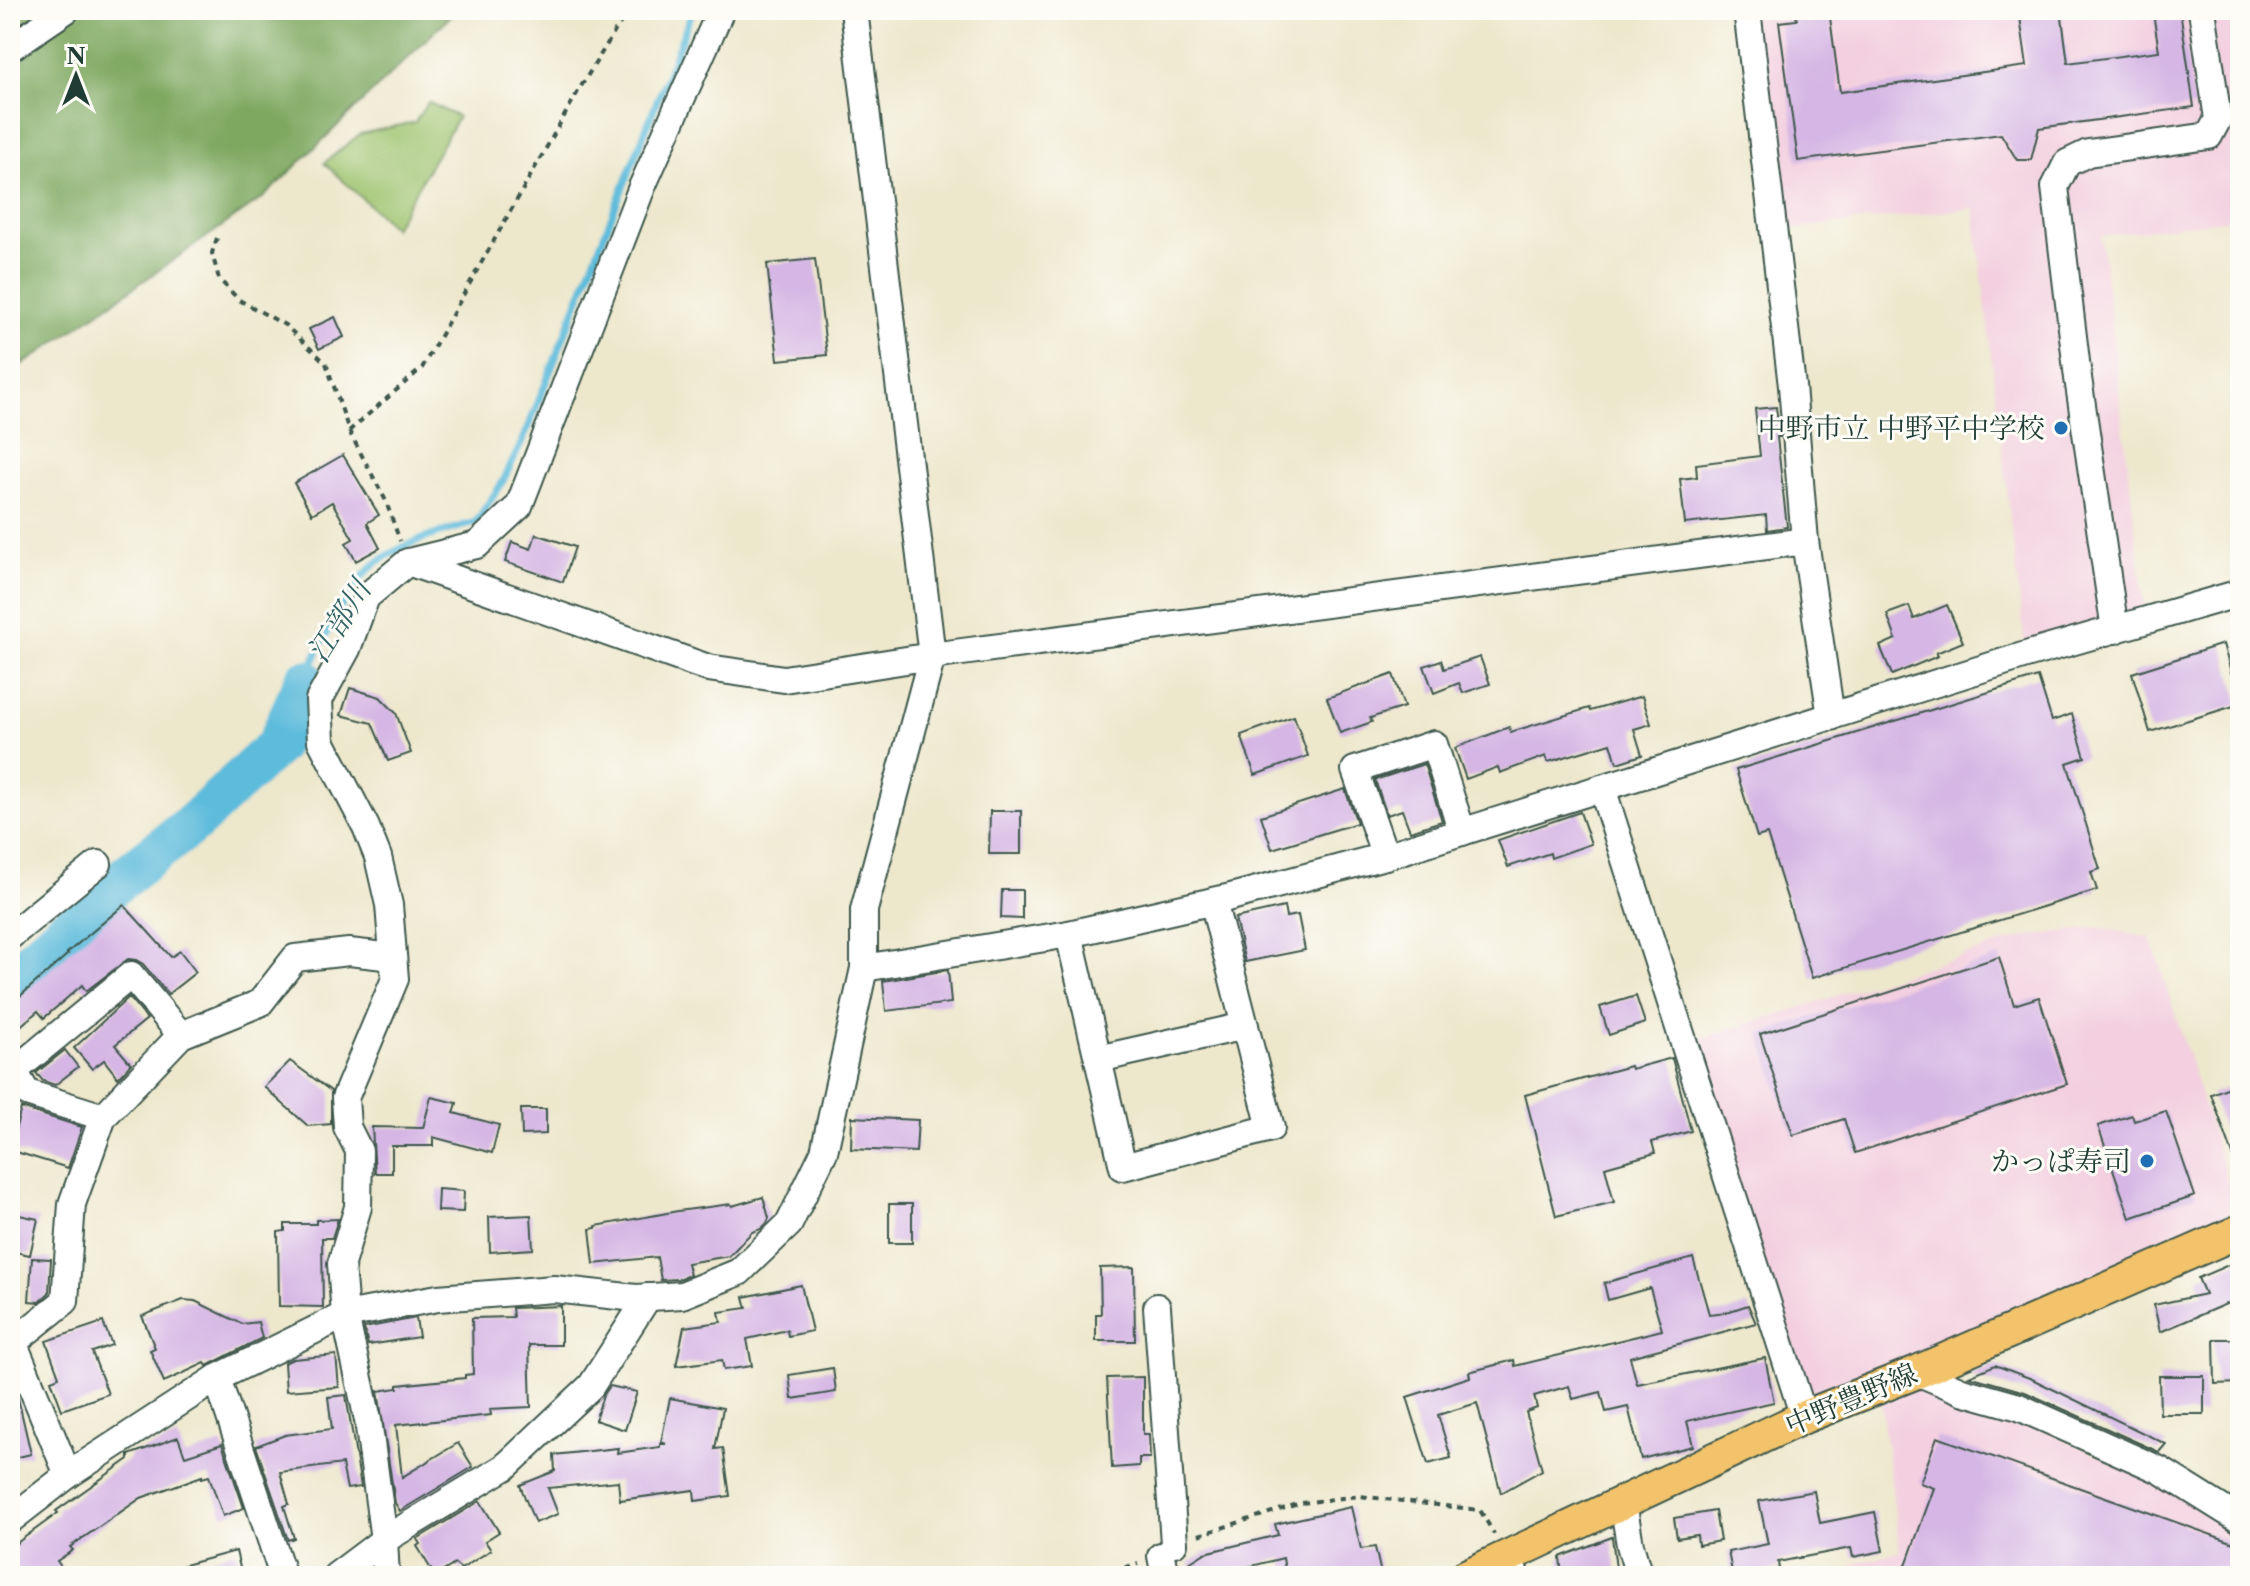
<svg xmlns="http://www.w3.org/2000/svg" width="2250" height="1586" font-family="'Libre Caslon Text','Noto Serif JP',serif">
<rect width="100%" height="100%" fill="#fdfcf7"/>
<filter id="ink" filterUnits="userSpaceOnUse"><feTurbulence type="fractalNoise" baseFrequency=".0125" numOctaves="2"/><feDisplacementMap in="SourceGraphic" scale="16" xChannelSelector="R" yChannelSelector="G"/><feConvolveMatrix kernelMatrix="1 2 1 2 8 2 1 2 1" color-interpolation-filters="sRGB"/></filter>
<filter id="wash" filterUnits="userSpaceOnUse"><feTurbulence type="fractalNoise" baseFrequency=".006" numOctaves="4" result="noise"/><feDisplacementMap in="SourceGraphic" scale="32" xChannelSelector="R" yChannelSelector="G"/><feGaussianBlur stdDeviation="1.8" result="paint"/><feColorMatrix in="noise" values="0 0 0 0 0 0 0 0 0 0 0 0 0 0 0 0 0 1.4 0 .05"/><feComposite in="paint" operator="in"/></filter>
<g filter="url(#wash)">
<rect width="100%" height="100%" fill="#ede7cc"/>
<!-- built -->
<g fill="#f3cfdf">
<polygon points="1747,10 2240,10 2240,218 2101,236 2146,621 2026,655 1974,208 1774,231"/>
<polygon points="2097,927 2151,938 2240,1220 1918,1372 2240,1520 2240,1576 1853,1576 1852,1565 1900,1552 1879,1388 1804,1417 1684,1044 2019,938"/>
</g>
<!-- green -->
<polygon fill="#9dc26d" stroke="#5e8050" stroke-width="2" points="428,102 458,117 394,228 324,163 360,134 415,122"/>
<!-- forest -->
<polygon fill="#7ea860" stroke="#4e724a" stroke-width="2" points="10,10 457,10 264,197 30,360 10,371"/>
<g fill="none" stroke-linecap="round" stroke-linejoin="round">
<!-- stream -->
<path stroke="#5dbbdb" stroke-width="7" d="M305,681C320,645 347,584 379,561C408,541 443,532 476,522L502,483L524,438L693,10"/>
<!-- river -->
<polyline stroke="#5dbbdb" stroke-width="42" points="10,979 114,885 196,821 277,745 305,681"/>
</g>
<g id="blocks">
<!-- building -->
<g fill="#d5b6e4">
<polygon points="1795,10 1829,10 1840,92 2027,66 2019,10 2061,10 2068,63 2159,51 2153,13 2180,10 2194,107 2039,128 2031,160 2017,160 2001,134 1798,161 1779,22 1797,20"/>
<polygon points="815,259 827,355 778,360 767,264"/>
<polygon points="335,317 344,337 319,349 309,329"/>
<polygon points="1776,407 1780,437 1777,437 1787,527 1767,530 1766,515 1685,524 1680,479 1697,477 1696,464 1760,456 1755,409"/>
<polygon points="343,455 379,515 367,523 380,548 356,561 346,543 353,539 332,502 312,514 294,483"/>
<polygon points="536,534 575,547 563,582 505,562 512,542 531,549"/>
<polygon points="1947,605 1963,642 1936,653 1938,656 1892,675 1880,646 1896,639 1887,614 1909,606 1914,619"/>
<polygon points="2223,644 2240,704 2150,732 2132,673"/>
<polygon points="1480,657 1490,684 1463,693 1459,683 1434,693 1424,666 1441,660 1444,669"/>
<polygon points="1393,674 1404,707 1370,718 1372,722 1340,733 1327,698"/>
<polygon points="2038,677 2052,721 2072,714 2085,757 2067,763 2100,869 2091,872 2097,890 1812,978 1767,834 1757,837 1736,770"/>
<polygon points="350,688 380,697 396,713 411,753 388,761 372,723 341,715"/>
<polygon points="1642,696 1651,724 1634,729 1642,755 1617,763 1611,743 1548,762 1546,756 1500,773 1498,767 1466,779 1455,748 1509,727 1511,732 1589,708 1590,711"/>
<polygon points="1294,716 1308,756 1255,775 1241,735"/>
<polygon points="1424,764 1442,821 1410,831 1402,810 1387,815 1375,780"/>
<polygon points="1345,789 1357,823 1272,849 1261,816"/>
<polygon points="990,811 1021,811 1021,854 989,854"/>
<polygon points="1580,812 1591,844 1551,858 1550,853 1508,867 1498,840"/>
<polygon points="1002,890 1022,890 1022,919 1001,918"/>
<polygon points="124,905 171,957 180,951 196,972 168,994 143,964 136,960 128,959 86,991 82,985 44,1018 38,1011 10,1035 10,1005 68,954 67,953"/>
<polygon points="1284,907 1286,917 1298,915 1305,950 1245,962 1235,918"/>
<polygon points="1999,957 2014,1005 2039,997 2067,1084 1855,1153 1844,1119 1793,1135 1760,1034"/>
<polygon points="948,970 951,1003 886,1011 883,981"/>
<polygon points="1636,996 1645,1023 1609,1035 1600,1007"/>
<polygon points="129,997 147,1019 115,1045 131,1064 118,1078 104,1060 92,1069 74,1048"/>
<polygon points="65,1050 78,1067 55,1085 43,1081 36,1073"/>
<polygon points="1672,1058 1691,1131 1652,1142 1655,1153 1605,1167 1614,1202 1556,1216 1525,1095 1630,1066 1631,1069"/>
<polygon points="290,1061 331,1091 331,1124 308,1126 264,1087"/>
<polygon points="2240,1083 2240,1166 2237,1166 2211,1094"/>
<polygon points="431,1097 457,1103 454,1113 499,1125 492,1153 433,1137 433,1146 392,1146 392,1173 375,1173 372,1127 423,1128"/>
<polygon points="21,1108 82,1127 68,1168 10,1150"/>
<polygon points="521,1109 546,1109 546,1134 522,1135"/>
<polygon points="2166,1111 2195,1196 2130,1218 2098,1126 2132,1115 2134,1121"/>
<polygon points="852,1117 918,1120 916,1152 851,1149"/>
<polygon points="438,1189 464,1191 463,1212 437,1211"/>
<polygon points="763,1197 769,1218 767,1223 761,1229 752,1232 729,1256 687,1263 690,1275 678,1279 661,1280 657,1257 594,1264 590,1229 596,1228 596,1226 678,1211 731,1204 732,1206"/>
<rect x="889" y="1204" width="23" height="39"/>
<polygon points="10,1213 38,1219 30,1255 10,1251"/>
<polygon points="531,1215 533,1249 490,1252 489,1217"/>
<polygon points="338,1219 332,1238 322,1238 323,1307 279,1306 278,1232 285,1231 285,1224 316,1224 316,1220"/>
<polygon points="32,1258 51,1259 49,1293 39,1302 29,1301"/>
<polygon points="1693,1258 1709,1314 1727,1312 1748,1305 1756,1323 1630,1357 1637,1384 1765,1358 1774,1402 1687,1421 1693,1446 1641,1459 1628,1407 1606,1412 1601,1392 1573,1399 1569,1386 1534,1396 1537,1408 1526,1412 1542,1470 1501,1493 1477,1403 1438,1415 1451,1458 1428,1464 1407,1397 1470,1377 1469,1372 1514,1360 1515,1366 1662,1330 1650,1288 1608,1300 1604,1283"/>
<polygon points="2240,1260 2240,1298 2160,1332 2154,1305 2205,1294 2198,1278"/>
<polygon points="1134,1267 1135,1341 1096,1341 1096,1314 1101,1314 1100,1268"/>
<polygon points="801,1285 812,1331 788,1336 787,1330 747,1339 752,1366 724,1370 722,1360 676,1366 684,1327 721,1322 719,1312 747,1308 744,1297"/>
<polygon points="183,1300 195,1301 242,1324 258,1322 262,1338 207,1366 205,1363 164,1382 150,1350 155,1348 142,1316"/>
<polygon points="561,1306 561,1345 529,1345 531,1407 490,1409 491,1415 396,1425 402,1477 458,1443 473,1467 400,1511 395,1503 378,1391 398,1388 398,1385 465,1378 465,1375 473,1374 472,1318 513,1317 512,1308"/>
<polygon points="416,1318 419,1337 368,1345 364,1328"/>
<polygon points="103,1322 112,1345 92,1352 108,1394 62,1410 51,1380 59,1377 46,1341"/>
<polygon points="2214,1339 2239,1339 2240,1383 2215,1384"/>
<polygon points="336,1355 339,1387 286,1391 284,1363 293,1359"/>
<polygon points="1995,1365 2032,1379 2166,1444 2159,1452 2025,1392 1969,1376"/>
<polygon points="833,1368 836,1392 792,1399 789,1375"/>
<polygon points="2159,1376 2204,1376 2204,1414 2160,1414"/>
<polygon points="1143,1377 1143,1434 1149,1434 1150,1458 1139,1458 1139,1466 1112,1468 1107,1378"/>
<polygon points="610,1386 637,1392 625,1430 595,1420 603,1396"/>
<polygon points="346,1395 361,1487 347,1489 342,1464 280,1472 289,1504 284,1506 294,1538 288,1540 256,1446 285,1435 332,1429 328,1397"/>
<polygon points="18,1398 31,1454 10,1459 10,1399"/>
<polygon points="670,1398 723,1408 715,1449 723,1448 730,1496 695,1501 694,1490 620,1500 618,1481 548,1488 558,1514 535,1523 520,1485 555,1471 554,1455 618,1448 617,1453 660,1447 660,1444 666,1444 661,1442"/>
<polygon points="178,1437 185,1456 222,1444 244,1508 223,1516 209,1476 202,1478 202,1476 141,1498 70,1547 73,1550 57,1561 68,1576 10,1576 10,1548 58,1513 56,1511 129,1459 129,1455"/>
<polygon points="1937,1437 2240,1545 2240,1576 1902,1576 1934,1488 1920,1483"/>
<polygon points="1814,1491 1820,1523 1875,1512 1883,1551 1853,1557 1851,1548 1778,1562 1779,1569 1733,1576 1728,1552 1768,1544 1759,1501"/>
<polygon points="480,1501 499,1532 485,1541 491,1550 461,1569 455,1564 435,1576 417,1546 420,1544 417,1539"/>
<polygon points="1351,1507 1361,1549 1375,1547 1381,1574 1369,1576 1286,1576 1283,1558 1213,1576 1197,1576 1189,1563 1205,1553 1278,1535 1275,1524"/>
<polygon points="1715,1511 1720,1541 1698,1545 1697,1535 1677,1538 1674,1518"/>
<polygon points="1612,1537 1617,1576 1562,1576 1560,1557"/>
<polygon points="236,1551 242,1576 167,1576 166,1570"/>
</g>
</g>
</g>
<g filter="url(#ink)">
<use href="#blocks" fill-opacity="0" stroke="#3e564b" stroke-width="2"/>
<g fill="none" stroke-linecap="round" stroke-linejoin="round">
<defs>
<g id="minor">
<polyline points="1747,10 1792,386 1805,541 1831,717"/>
<polyline points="10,48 66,10"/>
<polyline points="408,562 708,668 784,679 932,656 1805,541"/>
<polyline points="2115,630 2078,378 2055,187 2067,163 2088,153 2209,136 2218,119 2202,10"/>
<polyline points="1602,788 1804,1417"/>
<polyline points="1385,856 1355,770 1434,744 1462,832"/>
<polyline points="1069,934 1123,1167 1271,1128 1213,901"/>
<polyline points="10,936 98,864"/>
<polyline points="864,968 1069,934 1227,898 1385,856 2026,655 2240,593"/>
<polyline points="1098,1059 1245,1026"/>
<polyline points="103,1117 27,1093 14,1071 131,975 181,1035"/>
<polyline points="1157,1307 1174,1543"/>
<polyline points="14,1344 68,1475"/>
<polyline points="10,1345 65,1301 72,1204 103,1117 181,1035 260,1003 295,958 349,952 393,957"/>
<polyline points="1917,1372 1962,1391 2019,1407 2160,1470 2240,1520"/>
<polyline points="217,1378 283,1576"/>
<polyline points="1623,1502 1630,1545 1639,1576"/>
<polyline points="10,1520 68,1475 217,1378 345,1315 438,1298 554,1289 636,1298 682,1295 739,1272 789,1224 824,1152 864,968 864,910 932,656 854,10"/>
<polyline points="1161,1556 1165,1576"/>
<polyline points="1508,1557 1516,1576"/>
<polyline points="336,1576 384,1540 505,1467 591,1386 648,1297"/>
<polyline points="386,1576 384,1540 368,1420 345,1315 341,1264 358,1207 359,1151 347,1127 345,1098 395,979 389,905 378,857 366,827 321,741 319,700 347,649 366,597 408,562 477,545 519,506 642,187 721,10"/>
</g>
<polyline id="major" points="1466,1576 1804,1417 1917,1372 2240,1231"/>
</defs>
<!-- minor casing -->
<use href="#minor" stroke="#3e564b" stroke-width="30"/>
<!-- major casing -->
<use href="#major" stroke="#3e564b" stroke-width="36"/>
<!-- path -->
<g stroke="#3e564b" stroke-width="4" stroke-dasharray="6 6" stroke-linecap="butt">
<polyline points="217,238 212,253 219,279 239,300 285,325 326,363 349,431 385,499 400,541"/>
<polyline points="349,431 422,368 580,88 628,10"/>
<polyline points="1199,1535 1301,1503 1359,1496 1480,1510 1494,1534"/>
<polyline points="1090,1576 1138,1564"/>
</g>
<!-- minor -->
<use href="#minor" stroke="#fff" stroke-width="26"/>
<!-- major -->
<use href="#major" stroke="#f2c36a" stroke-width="32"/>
</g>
</g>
<!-- markers -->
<g fill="#1f6fb2" stroke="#fdfcf7" stroke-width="3">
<circle cx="2061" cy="428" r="8"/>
<circle cx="2147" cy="1161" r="8"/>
</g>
<g text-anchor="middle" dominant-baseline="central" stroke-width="6" stroke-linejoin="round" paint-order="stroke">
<!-- poi labels -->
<g font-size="28" fill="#1f3d34" stroke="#fdfcf7" text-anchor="end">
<text x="2045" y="428">中野市立 中野平中学校</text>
<text x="2131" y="1161">かっぱ寿司</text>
</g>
<!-- street labels -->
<g font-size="28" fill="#1f3d34" stroke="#fdfcf7">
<text transform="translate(1851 1399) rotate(-23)">中野豊野線</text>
</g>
<!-- water labels -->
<g font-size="30" font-style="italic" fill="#326366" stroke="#fdfcf7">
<text transform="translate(339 621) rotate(-58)">江部川</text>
</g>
</g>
<!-- margin -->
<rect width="2250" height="1586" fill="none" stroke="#fdfcf7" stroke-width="40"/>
<!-- north arrow -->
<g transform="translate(76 76)" stroke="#fdfcf7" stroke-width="6" paint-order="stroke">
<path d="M0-6L14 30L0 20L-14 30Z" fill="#1f3d34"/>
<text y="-12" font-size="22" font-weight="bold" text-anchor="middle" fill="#1f3d34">N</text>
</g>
</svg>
